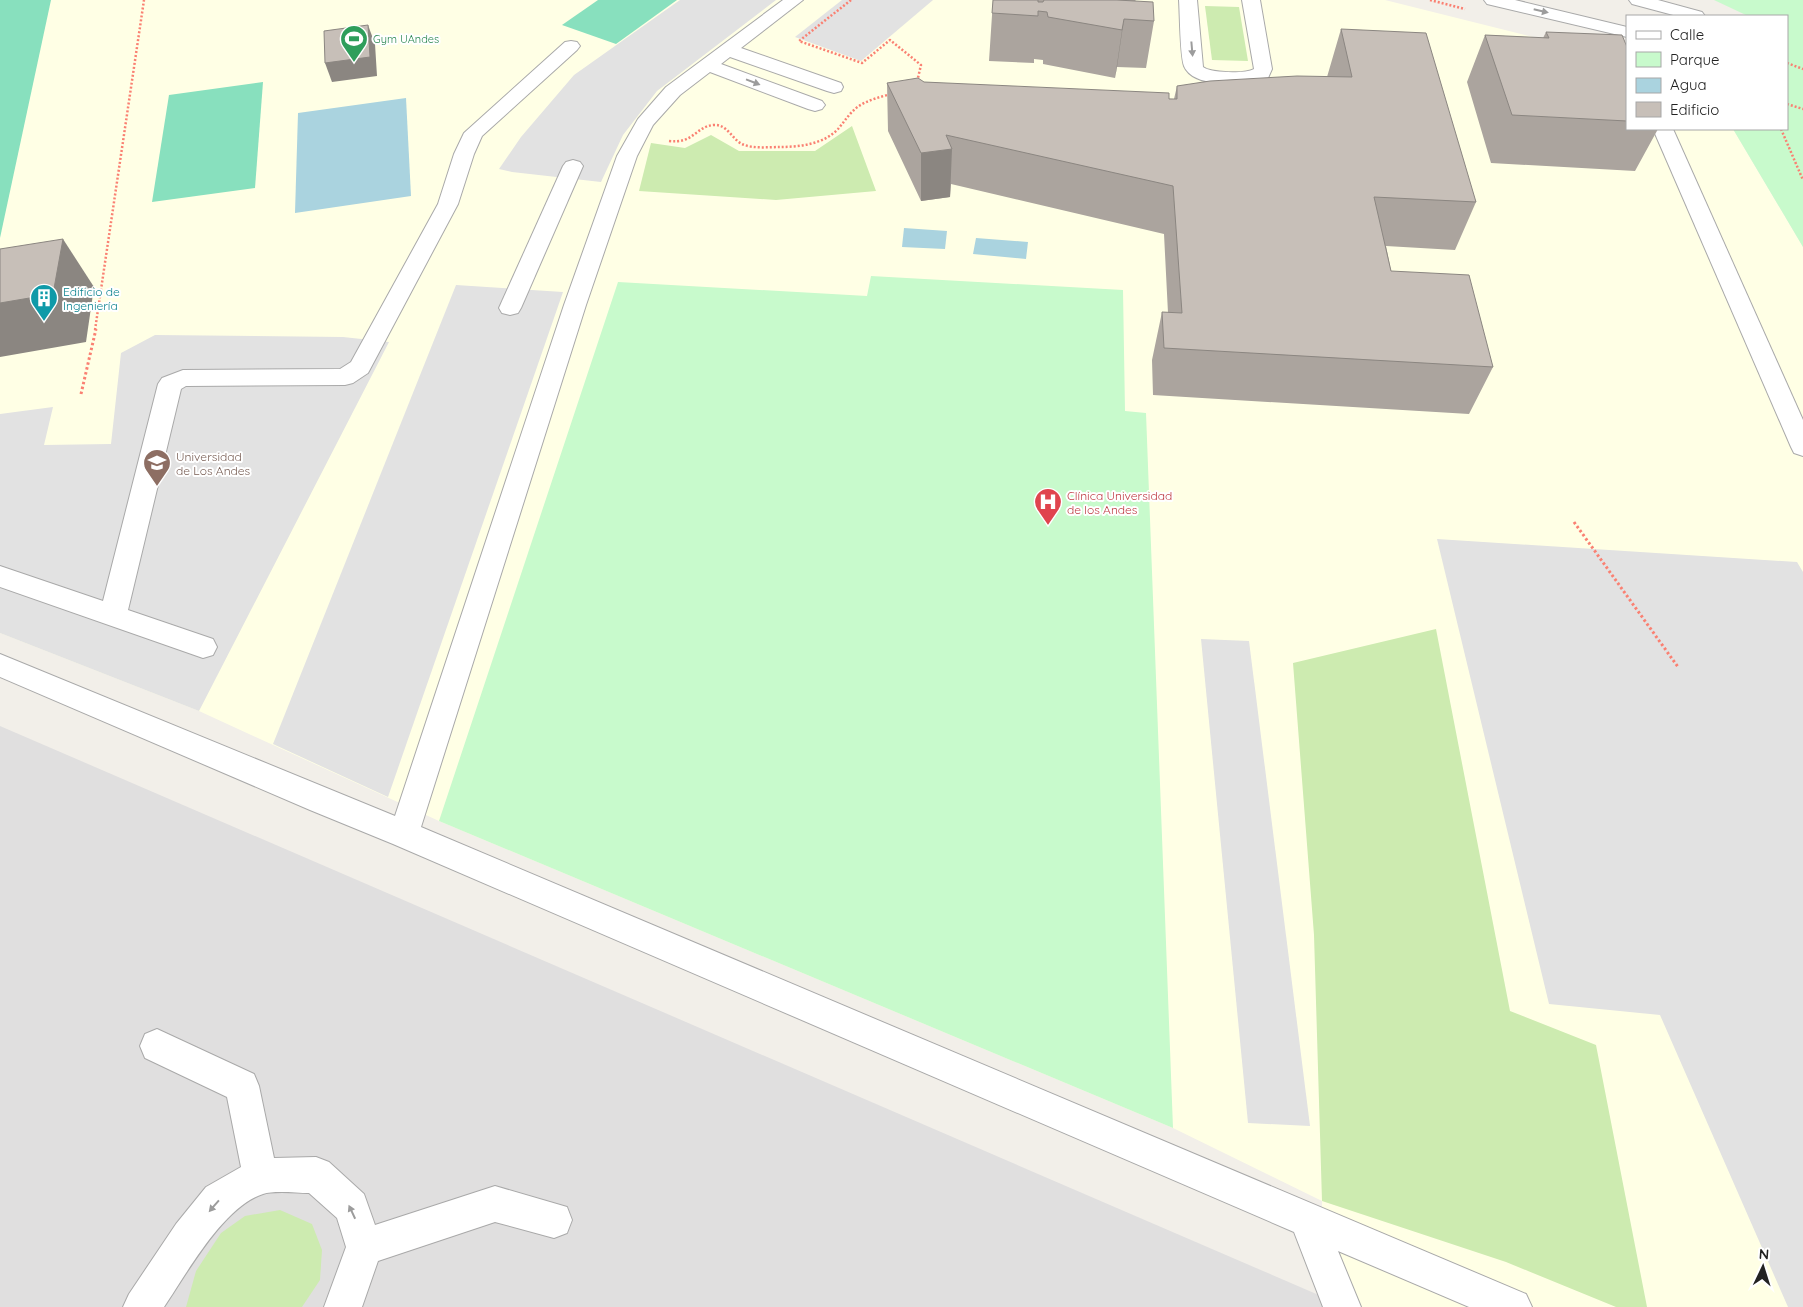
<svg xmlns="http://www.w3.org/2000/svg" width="1803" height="1307" font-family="Quicksand,sans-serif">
<rect width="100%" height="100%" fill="#f2efe9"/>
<!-- residential -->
<polygon fill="#e0dfdf" points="0,726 1321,1296 1325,1307 0,1307"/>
<!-- education -->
<polygon fill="#ffffe5" points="0,0 1385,0 1605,55 1627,129 1733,129 1803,247 1803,1307 1325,1307 1321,1296 1322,1201 1173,1128 439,821 199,711 0,633"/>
<!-- grass -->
<g fill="#cdebb0">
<polygon points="1205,6 1239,7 1248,61 1212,60"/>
<polygon points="852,126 876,191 776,200 639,191 651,143 685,148 711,135 739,151 815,151"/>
<polygon points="1436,629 1510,1011 1596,1045 1647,1307 1616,1307 1506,1262 1322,1201 1314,935 1293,663"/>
<polygon points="280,1210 312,1224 322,1250 320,1280 302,1307 186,1307 196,1271 221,1233 245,1216"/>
</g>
<!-- park -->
<g fill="#c8facc">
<polygon points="1714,0 1803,0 1803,247 1733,129 1787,129 1787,16 1748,16"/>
<polygon points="871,276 1123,290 1125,411 1146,413 1173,1128 439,821 618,282 867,296"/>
</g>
<!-- pitch -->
<g fill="#88e0be">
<polygon points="0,0 51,0 0,238"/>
<polygon points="598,0 677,0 616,44 562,25"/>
<polygon points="263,82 255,188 152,202 169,95"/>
</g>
<!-- parking -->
<g fill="#e2e2e2">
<polygon points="680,0 776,0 657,91 623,135 601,182 512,172 499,169 521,137 574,75"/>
<polygon points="842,0 933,0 861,61 795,37"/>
<polygon points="456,285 563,292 388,797 273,744"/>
<polygon points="155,335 343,337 389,342 199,711 0,633 0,414 53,407 44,445 111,444 121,353"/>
<polygon points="1437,539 1797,562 1803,572 1803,1307 1788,1307 1660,1015 1549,1004"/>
<polygon points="1201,639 1249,641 1310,1126 1248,1123"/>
</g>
<!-- water -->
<g fill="#aad3df">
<polygon points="406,98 411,196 295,213 298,113"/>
<polygon points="904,228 947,231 945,249 902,247"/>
<polygon points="976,238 1028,242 1026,259 973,254"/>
</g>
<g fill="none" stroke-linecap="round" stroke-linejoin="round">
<defs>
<g id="minor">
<polygon points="783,0 803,0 741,48 841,83 843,87 841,91 834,93 827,91 730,57 721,64 822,101 825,105 822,109 815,111 808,109 710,72 680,95 653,125 637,156 586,305 421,827 1526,1294 1532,1307 1469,1307 1338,1251 1361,1307 1323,1307 1294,1232 393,844 310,810 0,677 0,654 395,816 564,305 617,156 638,119 666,87"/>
<path d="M1179,0H1197L1203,67C1211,73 1245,74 1254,69L1242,0H1260L1272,69L1268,78C1248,84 1194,90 1184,66C1180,55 1180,14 1179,0Z"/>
<polygon points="1484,0 1515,0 1627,27 1627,37 1487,4"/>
<polygon points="1629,0 1658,0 1702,12 1705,16 1677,16 1632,4"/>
<polygon points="571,41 577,42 580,46 577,50 482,136 474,154 458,204 368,373 353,383 345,385 186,386 181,389 128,610 213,639 217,647 213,655 203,658 0,587 0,566 103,601 158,384 162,378 183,370 340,369 351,362 438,204 454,154 464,133 565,42"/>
<polygon points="1653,129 1673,129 1803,420 1803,456 1794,453 1791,447"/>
<polygon points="573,160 580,162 583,166 521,308 518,313 510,315 502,313 499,308 563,166 566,162"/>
<path d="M157,1029L254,1074L259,1086L274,1158L316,1157L329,1162L364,1194L375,1225L495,1186L567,1207L572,1220L567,1233L554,1238L495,1222L378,1261L362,1307H324L346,1247L337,1218L309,1193C297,1193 274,1190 263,1194C223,1207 187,1273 164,1307H123L129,1294L176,1224L206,1187L241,1167L227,1097L145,1058L140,1046L145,1034Z"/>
</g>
</defs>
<!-- minor casing -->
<use href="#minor" stroke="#a9a9a9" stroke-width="2"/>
<!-- path-far1 -->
<g stroke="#fa8072" stroke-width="2.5" stroke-dasharray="2 2" stroke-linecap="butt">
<polyline points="851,0 799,41 862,63 890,40 921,65 917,82"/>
<polyline points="1430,0 1465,9"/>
<polyline points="1787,63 1803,69"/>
<polyline points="1787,104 1803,109"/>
<polyline points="1781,129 1803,180"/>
<path d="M669,141C694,144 696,126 714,125C727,124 732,139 742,144C753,149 769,147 780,147C800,147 824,144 838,129C845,121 850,112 859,106C868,100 880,97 891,94"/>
<polyline points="95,330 144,0"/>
</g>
<!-- path -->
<g stroke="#fa8072" stroke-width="3" stroke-dasharray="2.5 2.5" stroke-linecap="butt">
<polyline points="81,394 96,329"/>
<polyline points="1574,522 1678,667"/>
</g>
<!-- minor -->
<use href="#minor" fill="#fff" fill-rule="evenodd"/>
</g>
<!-- wall -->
<g fill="#aba49e">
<polygon points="993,0 1136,0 1135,1 1154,21 1146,68 1117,67 1115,78 1043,64 1043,60 1034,59 1034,63 989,61"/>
<polygon points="1341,29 1476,202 1455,250 1386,246 1391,271 1493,367 1469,414 1153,395 1152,360 1162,312 1168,313 1164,234 951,184 950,197 921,201 888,131 887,83 924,82 1174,99 1177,86 1327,77"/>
<polygon points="1546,32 1627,47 1627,129 1658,129 1635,171 1491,163 1467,82 1485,35 1543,38"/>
</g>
<!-- shaded-wall -->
<g fill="#8b8681">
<polygon points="1124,19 1117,67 1115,78 1122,30"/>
<polygon points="368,25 375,44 377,76 332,82 325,63"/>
<polygon points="952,149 950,197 921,201 921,153"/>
<polygon points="63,239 94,287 86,342 0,357 0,303"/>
</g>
<!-- building -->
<g fill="#c7bfb8" stroke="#8b8681">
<polygon points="993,0 1038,0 1038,2 1043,2 1044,0 1117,0 1153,2 1154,21 1124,19 1122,30 1048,17 1047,12 1038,11 1038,16 992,13"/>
<polygon points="368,25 370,57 325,63 324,31"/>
<polygon points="1341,29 1426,33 1476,202 1374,197 1391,271 1469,275 1493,367 1164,348 1162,312 1182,313 1173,186 946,135 952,149 921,153 887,83 918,78 924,82 1169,93 1169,99 1177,99 1177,86 1210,81 1297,76 1352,77"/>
<polygon points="1546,32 1622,35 1627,47 1627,121 1512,115 1485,35 1549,38"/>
<polygon points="63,239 53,294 0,303 0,249"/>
</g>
<!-- one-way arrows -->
<defs><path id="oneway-solid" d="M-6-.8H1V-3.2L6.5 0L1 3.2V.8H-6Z" transform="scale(1.25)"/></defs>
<g fill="#9c9c9c">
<use href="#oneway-solid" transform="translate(1541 11) rotate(13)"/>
<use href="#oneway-solid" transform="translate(1192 49) rotate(85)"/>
<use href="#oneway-solid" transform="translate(753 82) rotate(21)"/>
<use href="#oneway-solid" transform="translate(214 1206) rotate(131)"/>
<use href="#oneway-solid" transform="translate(352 1212) rotate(-115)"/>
</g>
<!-- icons -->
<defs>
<symbol id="stadium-pin" viewBox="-11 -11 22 30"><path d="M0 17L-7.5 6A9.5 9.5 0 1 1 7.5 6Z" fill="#2e9e5b" stroke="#fff"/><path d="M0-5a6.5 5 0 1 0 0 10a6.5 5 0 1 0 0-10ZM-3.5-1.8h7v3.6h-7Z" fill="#fff"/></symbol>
<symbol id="building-pin" viewBox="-11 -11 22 30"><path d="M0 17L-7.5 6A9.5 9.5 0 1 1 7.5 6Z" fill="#0f9aa8" stroke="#fff"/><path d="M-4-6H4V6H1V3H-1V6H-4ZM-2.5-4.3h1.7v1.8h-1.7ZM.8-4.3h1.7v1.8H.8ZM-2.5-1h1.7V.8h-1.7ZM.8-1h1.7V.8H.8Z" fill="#fff"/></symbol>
<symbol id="university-pin" viewBox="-11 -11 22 30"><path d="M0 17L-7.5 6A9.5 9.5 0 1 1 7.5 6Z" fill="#8d6e63" stroke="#fff"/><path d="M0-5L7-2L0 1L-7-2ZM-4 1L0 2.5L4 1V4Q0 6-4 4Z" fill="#fff"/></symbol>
<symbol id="hospital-pin" viewBox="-11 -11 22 30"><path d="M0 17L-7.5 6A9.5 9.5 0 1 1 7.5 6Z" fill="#e0444e" stroke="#fff"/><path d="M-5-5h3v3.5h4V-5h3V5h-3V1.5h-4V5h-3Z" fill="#fff"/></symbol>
</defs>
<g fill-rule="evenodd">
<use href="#stadium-pin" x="338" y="23" width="32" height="43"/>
<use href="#building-pin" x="28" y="282" width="32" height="43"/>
<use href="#university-pin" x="141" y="447" width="32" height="43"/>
<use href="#hospital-pin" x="1032" y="486" width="32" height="43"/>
</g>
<g text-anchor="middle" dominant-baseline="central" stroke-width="4" stroke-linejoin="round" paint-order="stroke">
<!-- far-leisure labels -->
<g font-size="11" fill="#27864d" stroke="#fff" text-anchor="start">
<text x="373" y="39">Gym UAndes</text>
</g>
<!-- culture labels -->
<g font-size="12" fill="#0d838f" stroke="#fff" text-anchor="start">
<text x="63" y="291">Edificio de<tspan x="63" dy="14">Ingeniería</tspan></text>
</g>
<!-- education labels -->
<g font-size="12" fill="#785e54" stroke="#fff" text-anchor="start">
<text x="176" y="456">Universidad<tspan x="176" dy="14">de Los Andes</tspan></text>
</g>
<!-- health labels -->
<g font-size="12" fill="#be3a42" stroke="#fff" text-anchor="start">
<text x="1067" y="495">Clínica Universidad<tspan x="1067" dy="14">de los Andes</tspan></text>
</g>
</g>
<!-- legend -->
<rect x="1626" y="15" width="162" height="115" fill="#ffffff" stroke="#a7a7a7"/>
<rect x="1636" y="31" width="25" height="8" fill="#ffffff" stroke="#a7a7a7"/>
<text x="1670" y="40" font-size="15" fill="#222222">Calle</text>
<rect x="1636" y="52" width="25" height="15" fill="#c8facc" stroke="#a7a7a7"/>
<text x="1670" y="65" font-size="15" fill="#222222">Parque</text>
<rect x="1636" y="78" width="25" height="15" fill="#aad3df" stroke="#a7a7a7"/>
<text x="1670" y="90" font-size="15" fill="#222222">Agua</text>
<rect x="1636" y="102" width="25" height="15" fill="#c7bfb8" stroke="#a7a7a7"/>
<text x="1670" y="115" font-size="15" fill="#222222">Edificio</text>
<!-- north arrow -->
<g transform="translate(1763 1267) rotate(4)" stroke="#ffffff" stroke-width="4" paint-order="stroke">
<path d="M0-4L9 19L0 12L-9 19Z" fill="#222222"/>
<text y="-8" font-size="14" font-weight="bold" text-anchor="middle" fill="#222222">N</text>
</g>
</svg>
